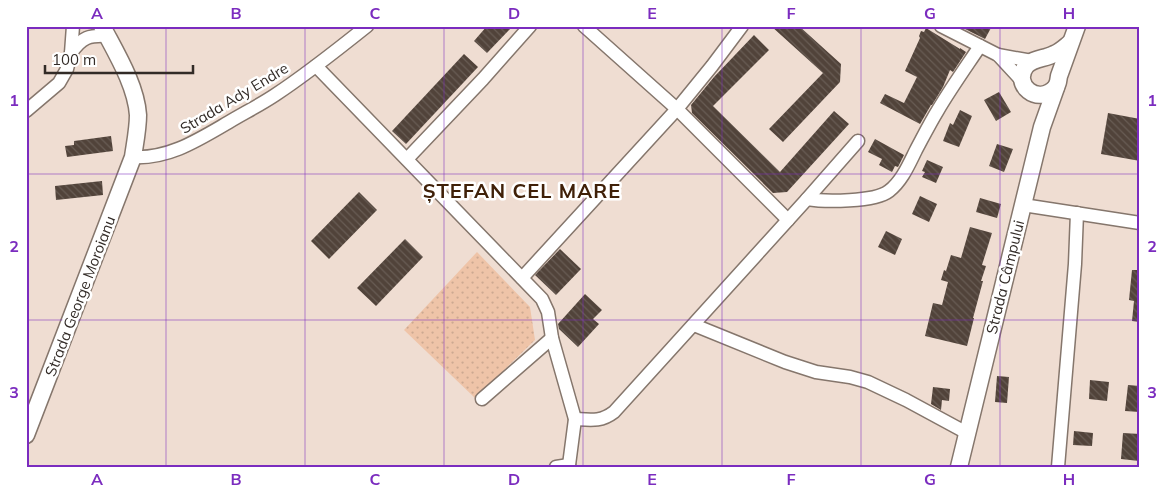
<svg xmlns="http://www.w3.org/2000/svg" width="1166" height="493" font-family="Mulish,sans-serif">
<defs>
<pattern id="grass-dots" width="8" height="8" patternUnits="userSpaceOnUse" patternTransform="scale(1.25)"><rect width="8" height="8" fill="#efc4a8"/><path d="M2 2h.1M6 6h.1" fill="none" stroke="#cda991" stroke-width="1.8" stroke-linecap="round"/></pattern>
<pattern id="building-back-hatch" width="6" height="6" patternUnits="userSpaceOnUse" patternTransform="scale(1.25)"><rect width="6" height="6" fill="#51433a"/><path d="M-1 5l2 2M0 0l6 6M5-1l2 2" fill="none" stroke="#685c54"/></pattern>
</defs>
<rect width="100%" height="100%" fill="#efddd2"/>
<!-- grass -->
<polygon fill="url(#grass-dots)" points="477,252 530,307 535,340 475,398 404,330"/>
<!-- building -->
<g fill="url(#building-back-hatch)">
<polygon points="487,26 513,26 487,53 474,41"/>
<polygon points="771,26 799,26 841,64 840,82 783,142 769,129 823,73"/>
<polygon points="959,26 992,26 985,39"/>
<polygon points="926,28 960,49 960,48 966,52 953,72 950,70 943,87 932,105 931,105 920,124 880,103 885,94 904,103 917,77 905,71 920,38 919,36 921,31 924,32"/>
<polygon points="754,35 769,50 713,106 780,172 834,111 849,124 787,192 773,193 692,113 691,105 714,77"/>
<polygon points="464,54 478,67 406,144 392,131"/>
<polygon points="999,92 1011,112 996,121 984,100"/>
<polygon points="960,110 972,116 959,147 943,141 950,123 953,125"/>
<polygon points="1108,113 1140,119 1140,161 1101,154"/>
<polygon points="111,136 113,151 67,157 65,146 74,145 74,141"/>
<polygon points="875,139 904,155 898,167 895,166 892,172 879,165 882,159 868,152"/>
<polygon points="997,144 1013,149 1004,172 989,166"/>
<polygon points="927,160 943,167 936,183 922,177 925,172 922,171"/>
<polygon points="102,181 103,195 56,200 55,186"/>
<polygon points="359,192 377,210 329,259 311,241"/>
<polygon points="920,196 937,204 929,222 912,214"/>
<polygon points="980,198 1001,204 997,218 976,212"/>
<polygon points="970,227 992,233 982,265 986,266 981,281 983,281 973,318 974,318 967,346 925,336 933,303 942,305 948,282 941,280 944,270 946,271 951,255 961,258"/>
<polygon points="886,231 902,239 895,255 878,247"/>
<polygon points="405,239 423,257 376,306 357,288"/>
<polygon points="560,249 581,269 556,295 535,275"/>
<polygon points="1132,270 1140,270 1140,322 1132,321 1134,301 1129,300"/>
<polygon points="585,294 602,310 593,319 599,324 578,347 559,329 558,324"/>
<polygon points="997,376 1009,377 1007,403 995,402"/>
<polygon points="1090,380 1109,382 1107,401 1089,399"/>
<polygon points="1128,385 1140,386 1140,412 1125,411"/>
<polygon points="933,387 950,389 949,401 942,400 941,410 931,404"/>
<polygon points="1074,431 1093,433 1092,446 1073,445"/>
<polygon points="1123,433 1140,434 1139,461 1121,459"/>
</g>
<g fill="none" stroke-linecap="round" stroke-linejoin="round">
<defs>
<g id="minor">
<polyline points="584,26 677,109 788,220"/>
<polyline points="941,26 998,55 1023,82"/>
<path d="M71,53C82,37 89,35 108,36"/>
<polyline points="998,55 1032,61"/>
<polyline points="316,66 542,299 548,312 552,338 575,419 569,465"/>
<polyline points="26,111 59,83 67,69 71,53 73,26"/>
<path d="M133,157C169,159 198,140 229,122C244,113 260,105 275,95C307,74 337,50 367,26"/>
<polyline points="407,159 483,79 530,26"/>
<path d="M807,199C825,202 875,202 889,191C902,181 909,164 916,150C923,137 930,123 938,110C951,88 966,67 980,46"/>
<polyline points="1023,205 1140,223"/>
<polyline points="522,278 677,109 712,66 742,26"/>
<polyline points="694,325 785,362 816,372 850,377 868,382 906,400 967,433"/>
<polyline points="482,399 552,338"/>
<path d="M575,419C591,420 601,422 614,412L807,199L858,141"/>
<polyline points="556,467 569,465"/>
<polyline points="1058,467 1075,264 1077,213"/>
</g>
<g id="major">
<path d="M1056,87C1037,107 1012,84 1026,66C1033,58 1045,59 1054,54C1060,52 1065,47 1070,43"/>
<path d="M26,435L133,157C135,143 138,129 138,115C136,85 116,53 102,26"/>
<polyline points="959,467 1042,127 1058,82 1059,76 1077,26"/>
</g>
</defs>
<!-- minor casing -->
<use href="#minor" stroke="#85766c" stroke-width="15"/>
<!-- major casing -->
<use href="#major" stroke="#85766c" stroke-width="19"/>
<!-- minor -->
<use href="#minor" stroke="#fff" stroke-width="12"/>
<!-- major -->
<use href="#major" stroke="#fff" stroke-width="16"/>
</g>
<!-- grid -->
<path fill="none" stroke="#7b2cbf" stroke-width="1" stroke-opacity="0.55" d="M166,26V467M305,26V467M444,26V467M583,26V467M722,26V467M861,26V467M1000,26V467M26,174H1140M26,320H1140"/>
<g text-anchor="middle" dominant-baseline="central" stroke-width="5" stroke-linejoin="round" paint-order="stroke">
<!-- street labels -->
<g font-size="15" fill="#322b27" stroke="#fff">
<text transform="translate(234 98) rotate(-31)">Strada Ady Endre</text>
<text transform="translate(1005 277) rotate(-76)">Strada Câmpului</text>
<text transform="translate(80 296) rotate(-69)">Strada George Moroianu</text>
</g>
<!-- district labels -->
<g font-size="20" font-weight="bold" letter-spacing="1" fill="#3f2008" stroke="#fff">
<text x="522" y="190">ȘTEFAN CEL MARE</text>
</g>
</g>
<!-- border -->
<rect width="1166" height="493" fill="none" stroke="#ffffff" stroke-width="55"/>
<!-- scale -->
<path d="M45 65v8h148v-8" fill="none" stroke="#322b27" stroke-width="2.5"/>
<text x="52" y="65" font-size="15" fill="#322b27" stroke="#ffffff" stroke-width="4" paint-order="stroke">100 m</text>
<rect x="28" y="28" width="1110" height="438" fill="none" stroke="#7b2cbf" stroke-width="2"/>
<g font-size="16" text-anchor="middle" font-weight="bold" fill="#7b2cbf">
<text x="97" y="19">A</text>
<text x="236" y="19">B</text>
<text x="375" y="19">C</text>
<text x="514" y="19">D</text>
<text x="652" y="19">E</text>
<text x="791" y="19">F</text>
<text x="930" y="19">G</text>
<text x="1069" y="19">H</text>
<text x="14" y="106">1</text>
<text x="1152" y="106">1</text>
<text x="14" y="252">2</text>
<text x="1152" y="252">2</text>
<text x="14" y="398">3</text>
<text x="1152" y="398">3</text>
<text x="97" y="485">A</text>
<text x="236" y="485">B</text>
<text x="375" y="485">C</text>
<text x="514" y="485">D</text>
<text x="652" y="485">E</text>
<text x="791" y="485">F</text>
<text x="930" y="485">G</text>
<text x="1069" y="485">H</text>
</g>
</svg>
